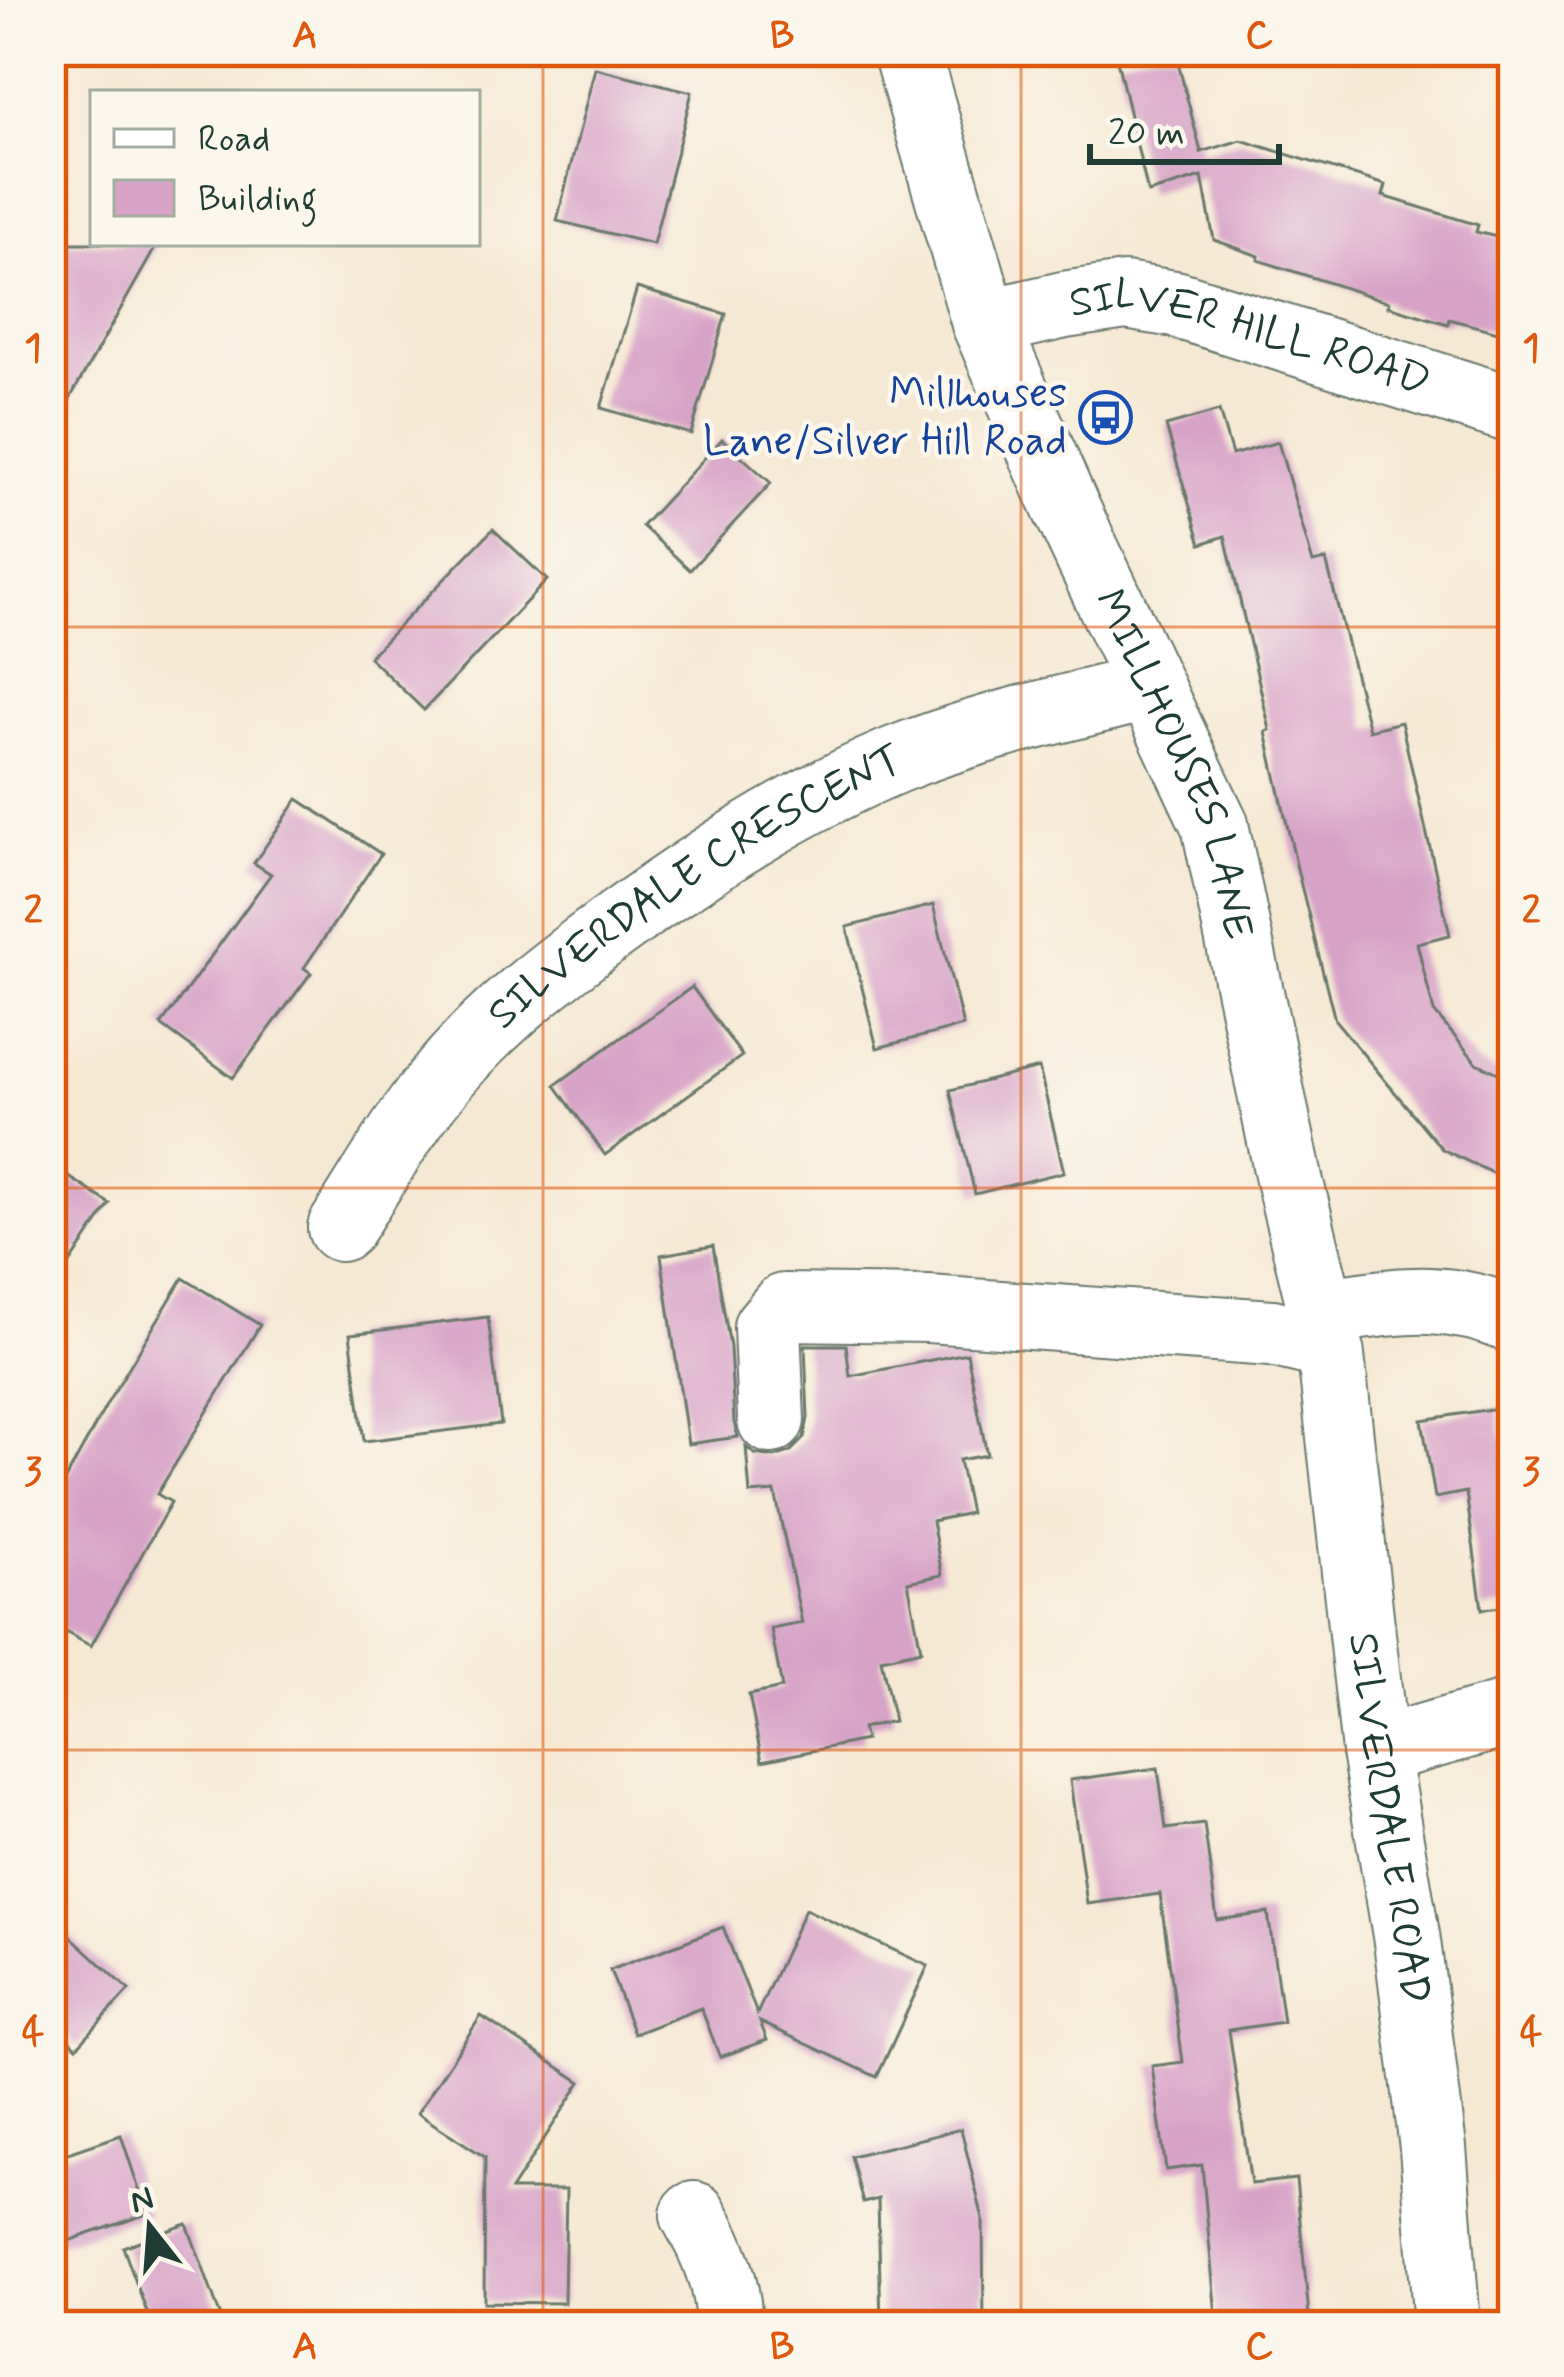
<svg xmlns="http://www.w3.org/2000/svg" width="1564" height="2377" font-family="Mynerve,sans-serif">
<rect width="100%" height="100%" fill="#fbf7ec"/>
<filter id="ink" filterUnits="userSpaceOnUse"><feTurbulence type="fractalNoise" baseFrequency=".00833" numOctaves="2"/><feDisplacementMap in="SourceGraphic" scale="24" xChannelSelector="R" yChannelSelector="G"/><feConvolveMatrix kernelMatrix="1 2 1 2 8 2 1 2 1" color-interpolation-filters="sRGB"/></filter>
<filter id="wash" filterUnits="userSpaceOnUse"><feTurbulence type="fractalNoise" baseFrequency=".004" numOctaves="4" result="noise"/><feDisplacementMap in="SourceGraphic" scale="48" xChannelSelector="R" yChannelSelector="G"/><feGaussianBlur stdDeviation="2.7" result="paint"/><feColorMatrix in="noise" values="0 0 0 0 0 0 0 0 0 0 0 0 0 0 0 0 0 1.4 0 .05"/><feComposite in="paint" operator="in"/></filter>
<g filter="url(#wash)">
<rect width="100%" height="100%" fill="#f6e9d3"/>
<g id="blocks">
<!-- building -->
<g fill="#d7a3c8">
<polygon points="1149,51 1175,51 1201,152 1241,140 1386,185 1383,196 1478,225 1476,232 1513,241 1513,336 1449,319 1448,324 1388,306 1389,302 1258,260 1259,256 1214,240 1202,177 1148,193 1117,60"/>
<polygon points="595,68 692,92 653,244 557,221"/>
<polygon points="51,243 158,243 51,432"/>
<polygon points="637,288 726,314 691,434 601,408"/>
<polygon points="1219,411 1232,455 1278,442 1313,563 1326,560 1369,730 1401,722 1450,935 1417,943 1434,1012 1477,1063 1513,1080 1513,1183 1442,1149 1335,1020 1298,873 1266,732 1270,730 1225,536 1201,544 1166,426"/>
<polygon points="722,439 771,483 690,570 642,526"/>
<polygon points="493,529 547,580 424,710 369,657"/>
<polygon points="298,799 381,854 304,968 311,973 233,1078 161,1025 271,874 254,863"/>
<polygon points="933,905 963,1026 877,1048 847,927"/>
<polygon points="692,987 742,1056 605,1155 555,1085"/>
<polygon points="1039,1068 1064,1172 975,1194 950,1090"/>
<polygon points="51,1165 110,1204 51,1292"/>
<polygon points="713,1246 730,1347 734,1422 738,1437 688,1444 661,1255"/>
<polygon points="183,1278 260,1325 157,1494 171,1502 91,1646 51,1624 51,1506 108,1402"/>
<polygon points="488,1317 501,1424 364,1441 350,1334"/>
<polygon points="805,1345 846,1345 850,1376 967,1353 987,1455 959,1460 970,1513 932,1521 942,1575 908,1582 921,1650 881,1659 894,1721 862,1728 865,1740 762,1761 749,1695 782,1688 771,1629 802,1623 775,1492 750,1494 746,1447 755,1454 774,1457 790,1452 804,1438 808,1418"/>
<polygon points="1498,1408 1503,1439 1513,1438 1513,1606 1482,1609 1466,1492 1435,1498 1422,1420"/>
<polygon points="1158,1768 1166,1829 1204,1824 1217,1920 1268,1913 1283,2022 1229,2030 1251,2184 1296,2179 1310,2326 1217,2326 1202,2165 1166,2170 1152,2066 1183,2062 1160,1894 1087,1904 1070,1780"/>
<polygon points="805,1909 928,1966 877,2077 760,2022 767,2040 720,2057 701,2008 634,2034 610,1970 723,1927 757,2014"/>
<polygon points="51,1918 129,1990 77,2047 51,2023"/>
<polygon points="481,2016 581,2082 511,2190 566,2190 564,2303 484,2302 485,2157 417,2113"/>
<polygon points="961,2129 983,2219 984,2326 881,2325 878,2199 863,2203 851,2156"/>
<polygon points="121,2135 147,2214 51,2247 51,2159"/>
<polygon points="187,2224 224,2326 152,2326 123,2247"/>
</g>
</g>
</g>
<g filter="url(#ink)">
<use href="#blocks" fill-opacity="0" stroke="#6a796c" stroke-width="3"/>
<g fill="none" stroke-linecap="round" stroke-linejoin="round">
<defs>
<g id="minor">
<path id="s1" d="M906,51L985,323L1065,506L1215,825L1289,1179L1330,1347L1375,1751L1407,1941L1433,2148L1447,2326"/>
<path id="s2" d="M985,323L1064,305L1125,296L1175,304L1513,410"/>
<path id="s3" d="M341,1228C369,1185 395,1139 426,1098C479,1028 543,978 613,927C701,863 795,802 895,760C977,727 1064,709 1149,687"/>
<path d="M1323,1311C1394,1302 1444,1290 1513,1320"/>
<polyline points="771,1420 767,1327 784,1307 928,1309 1272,1333 1330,1347"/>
<polyline points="1375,1751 1513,1712"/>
<path d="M694,2215C714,2250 728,2285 729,2326"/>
</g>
</defs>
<!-- minor casing -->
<use href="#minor" stroke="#6a796c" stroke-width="70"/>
<!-- minor -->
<use href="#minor" stroke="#fff" stroke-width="66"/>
</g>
</g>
<!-- grid -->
<path fill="none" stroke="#de580e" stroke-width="3" stroke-opacity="0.55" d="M543,51V2326M1021,51V2326M51,627H1513M51,1188H1513M51,1750H1513"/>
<!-- icons -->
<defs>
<symbol id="bus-ring" viewBox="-11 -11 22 22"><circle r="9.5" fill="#fbf7ec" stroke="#1a4fb4" stroke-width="1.5"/><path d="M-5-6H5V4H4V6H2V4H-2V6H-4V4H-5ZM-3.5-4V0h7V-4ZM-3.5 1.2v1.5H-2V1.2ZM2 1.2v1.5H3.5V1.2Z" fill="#1a4fb4"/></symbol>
</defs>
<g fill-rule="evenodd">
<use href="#bus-ring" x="1076" y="388" width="59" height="59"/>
</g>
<g text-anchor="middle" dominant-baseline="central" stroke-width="9" stroke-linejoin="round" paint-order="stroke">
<!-- street labels -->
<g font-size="42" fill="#1f3d34" stroke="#fbf7ec">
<text stroke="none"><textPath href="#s2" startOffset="273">SILVER HILL ROAD</textPath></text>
<text stroke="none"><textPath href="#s1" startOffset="765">MILLHOUSES LANE</textPath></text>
<text stroke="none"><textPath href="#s3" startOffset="501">SILVERDALE CRESCENT</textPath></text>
<text stroke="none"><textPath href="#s1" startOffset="1845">SILVERDALE ROAD</textPath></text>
</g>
<!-- transit labels -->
<g font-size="42" fill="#164399" stroke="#fbf7ec" text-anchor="end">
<text x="1067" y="394">Millhouses<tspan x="1067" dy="48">Lane/Silver Hill Road</tspan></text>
</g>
</g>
<!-- margin -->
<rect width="1564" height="2377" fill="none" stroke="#fbf7ec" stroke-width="132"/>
<!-- legend -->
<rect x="90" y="90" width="390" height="156" fill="#fbf7ec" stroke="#a3ada2" stroke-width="3"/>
<rect x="114" y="129" width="60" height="18" fill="#ffffff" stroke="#a3ada2" stroke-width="3"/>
<text x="198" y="150" font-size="36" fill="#1f3d34">Road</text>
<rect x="114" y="180" width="60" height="36" fill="#d7a3c8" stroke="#a3ada2" stroke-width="3"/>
<text x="198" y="210" font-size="36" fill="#1f3d34">Building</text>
<!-- north arrow -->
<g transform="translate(150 2227) rotate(343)" stroke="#fbf7ec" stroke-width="9" paint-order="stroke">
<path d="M0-9L21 45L0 30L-21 45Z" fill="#1f3d34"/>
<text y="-18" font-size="33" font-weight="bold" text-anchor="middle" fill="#1f3d34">N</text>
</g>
<!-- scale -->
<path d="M1090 144v18h189v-18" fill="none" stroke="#1f3d34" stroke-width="6"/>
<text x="1108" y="144" font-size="36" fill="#1f3d34" stroke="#fbf7ec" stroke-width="9" paint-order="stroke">20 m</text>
<rect x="66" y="66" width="1432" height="2245" fill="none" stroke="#de580e" stroke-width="4.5"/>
<g font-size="39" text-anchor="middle" font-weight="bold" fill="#de580e">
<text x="305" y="47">A</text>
<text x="782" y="47">B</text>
<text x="1259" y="47">C</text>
<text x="33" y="360">1</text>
<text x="1531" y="360">1</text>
<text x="33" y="922">2</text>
<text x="1531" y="922">2</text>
<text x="33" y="1483">3</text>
<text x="1531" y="1483">3</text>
<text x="33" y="2044">4</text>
<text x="1531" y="2044">4</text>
<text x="305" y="2358">A</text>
<text x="782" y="2358">B</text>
<text x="1259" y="2358">C</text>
</g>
</svg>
